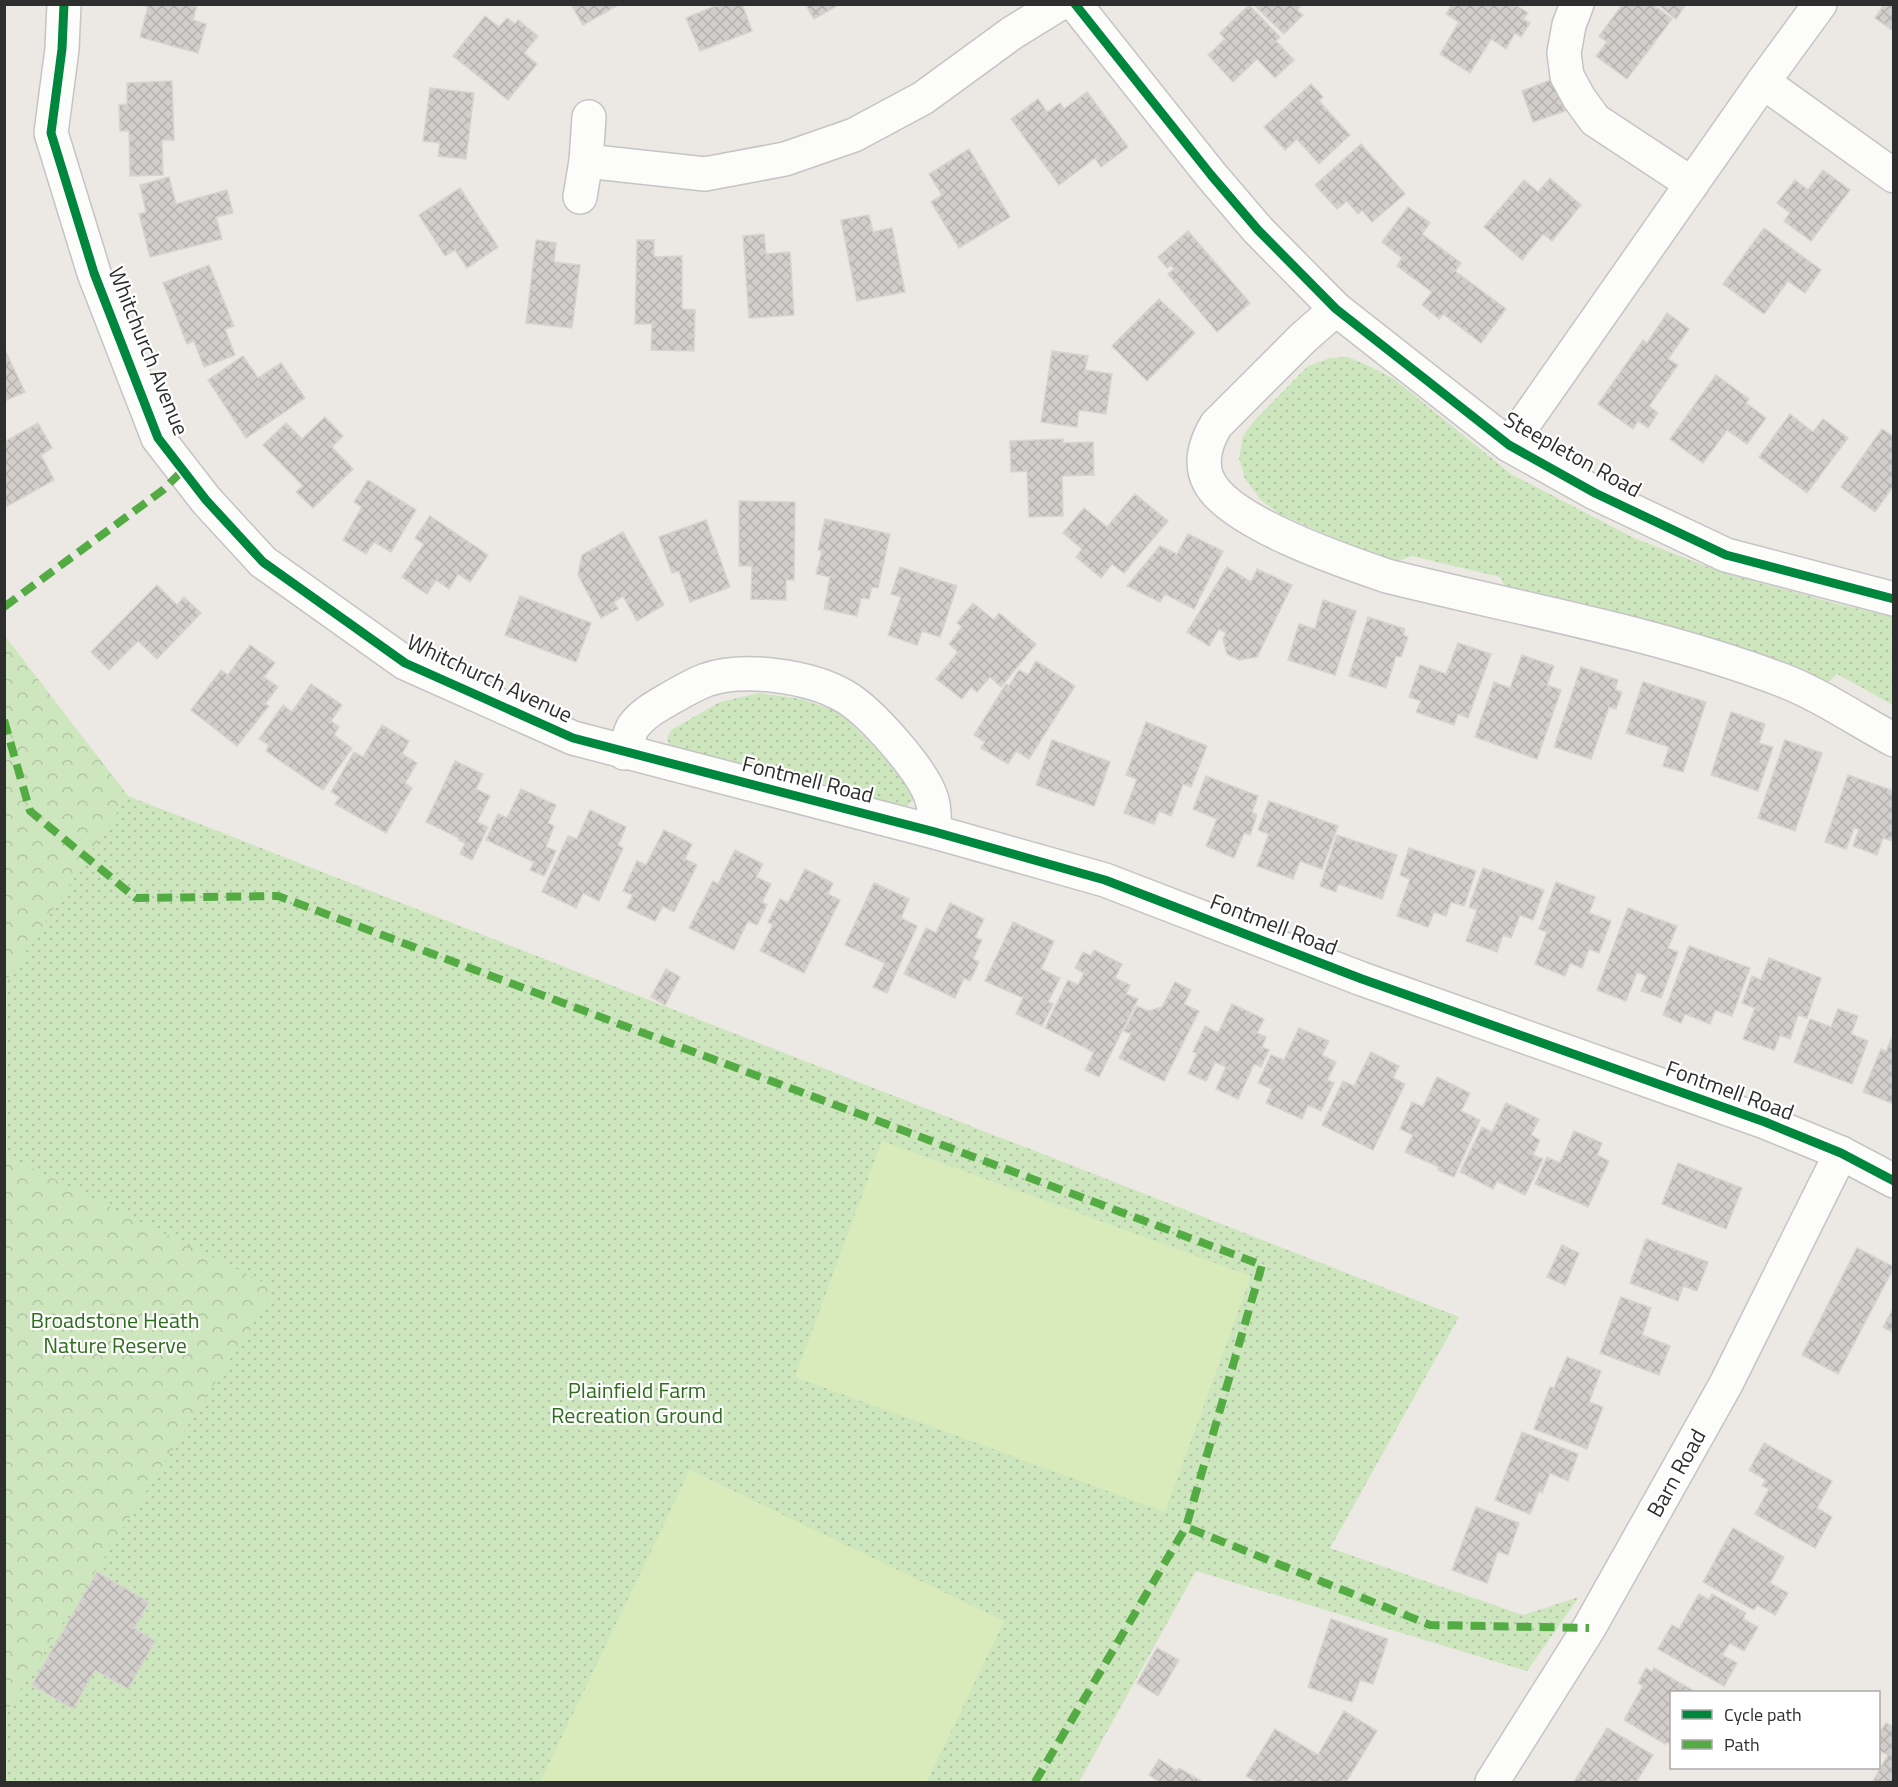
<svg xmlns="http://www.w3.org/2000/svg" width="1898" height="1787" font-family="'Titillium Web',sans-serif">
<defs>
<pattern id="grass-dots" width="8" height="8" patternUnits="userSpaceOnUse" patternTransform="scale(1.5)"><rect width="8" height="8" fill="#cee6be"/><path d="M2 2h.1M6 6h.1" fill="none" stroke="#b1c6a4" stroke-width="1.8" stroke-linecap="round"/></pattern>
<pattern id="forest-crowns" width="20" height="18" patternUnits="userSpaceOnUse" patternTransform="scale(1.5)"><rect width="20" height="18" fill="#cee6be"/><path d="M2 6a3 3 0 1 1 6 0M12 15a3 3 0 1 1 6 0" fill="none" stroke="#b1c6a4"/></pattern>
<pattern id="building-cross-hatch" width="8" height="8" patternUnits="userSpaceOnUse" patternTransform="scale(1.5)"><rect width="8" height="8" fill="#d1cecb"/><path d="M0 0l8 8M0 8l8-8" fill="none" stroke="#b4b1af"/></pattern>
</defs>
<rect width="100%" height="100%" fill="#ece8e4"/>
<!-- grass -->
<g fill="url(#grass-dots)">
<polygon points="1348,357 1367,365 1394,379 1511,474 1634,538 1721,572 1838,604 1893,617 1893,705 1837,674 1829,682 1814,681 1508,591 1500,577 1412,556 1392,563 1279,514 1260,499 1245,479 1239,458 1243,436 1255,420 1308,366 1330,358"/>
<polygon points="4,636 128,796 1459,1317 1330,1548 1523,1615 1579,1597 1527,1671 1196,1571 1079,1782 5,1782"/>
<polygon points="759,693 802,699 839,712 914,786 914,799 906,807 892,805 670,746 667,739 671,730 720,702"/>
</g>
<!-- forest -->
<g fill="url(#forest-crowns)">
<polygon points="5,636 128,796 5,983"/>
<polygon points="5,1155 275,1288 5,1714"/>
</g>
<!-- pitch -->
<g fill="#d9eabb">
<polygon points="882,1141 1251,1276 1165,1512 795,1377"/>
<polygon points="690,1470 1004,1621 927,1782 540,1782"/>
</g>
<!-- building -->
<g fill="url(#building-cross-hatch)" stroke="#d7d4d0" stroke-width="1.5">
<polygon points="197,4 193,20 206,24 198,53 140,37 148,7 138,4"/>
<polygon points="571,4 620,4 583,25"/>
<polygon points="720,4 742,4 752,31 700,51 686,18"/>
<polygon points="805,4 840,4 814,19"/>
<polygon points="1253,4 1302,4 1297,10 1303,15 1284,34"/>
<polygon points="1452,4 1514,4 1528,13 1523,19 1530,23 1521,37 1515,33 1506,49 1491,39 1470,73 1440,54 1459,22 1446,14"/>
<polygon points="1623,4 1652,4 1672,19 1627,79 1596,56 1607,42 1599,36"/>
<polygon points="1657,4 1686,4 1676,19"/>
<polygon points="1884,4 1894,4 1894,31 1875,18"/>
<polygon points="1249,5 1280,37 1276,41 1294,60 1275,78 1257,59 1233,82 1208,55 1225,39 1220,33"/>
<polygon points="485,16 499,27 507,18 515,24 518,20 538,36 524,53 537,64 508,100 453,56"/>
<polygon points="1553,79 1565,111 1533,122 1522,91"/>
<polygon points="172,81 174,140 162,140 163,175 130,176 129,131 120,131 119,105 127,104 127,83"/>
<polygon points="1311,84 1323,97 1319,101 1350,135 1319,164 1297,139 1285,150 1264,127"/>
<polygon points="430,88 474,93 466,159 438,156 440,143 423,141"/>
<polygon points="1087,92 1128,147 1101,167 1095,158 1059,185 1011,119 1038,99 1047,112 1060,103 1064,109"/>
<polygon points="1361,144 1405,194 1372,222 1362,210 1358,214 1347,201 1337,209 1315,185"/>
<polygon points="969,149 1010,217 959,248 931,202 942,195 929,174"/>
<polygon points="1823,170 1850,190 1811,241 1784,221 1790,213 1777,203 1795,180 1808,190"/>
<polygon points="169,177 176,204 227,190 233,213 216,217 222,239 150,257 139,214 146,212 140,185"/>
<polygon points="1550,178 1581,205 1552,241 1543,234 1522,260 1484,227 1524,180 1538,192"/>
<polygon points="460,188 498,247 467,268 455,250 445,256 419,215"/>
<polygon points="1408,207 1430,223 1422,234 1461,263 1455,271 1506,309 1481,343 1443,314 1439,319 1422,305 1432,292 1397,266 1402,258 1382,242"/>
<polygon points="869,215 873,232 892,228 905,292 857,301 841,220"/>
<polygon points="1764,228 1821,270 1805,293 1788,281 1764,314 1723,284"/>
<polygon points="1188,231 1250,303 1217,332 1168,274 1174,269 1171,265 1167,268 1158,257"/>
<polygon points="764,234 766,254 790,252 794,315 749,318 743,236"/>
<polygon points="536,240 556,243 554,262 580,265 572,328 526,323"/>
<polygon points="637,240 654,240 654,257 682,256 682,309 695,310 694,351 651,350 652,324 635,324"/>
<polygon points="209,265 234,326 225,329 235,355 204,367 194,341 187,344 163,283"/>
<polygon points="1159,299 1195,333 1147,381 1112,346"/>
<polygon points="1667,313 1689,329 1668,359 1678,365 1649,406 1658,413 1648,428 1638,421 1633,429 1598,404 1643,340 1647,343"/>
<polygon points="4,348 25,392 4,401"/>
<polygon points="1052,351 1088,356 1085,370 1112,374 1106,414 1079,410 1077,427 1041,422"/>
<polygon points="243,356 258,378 281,363 305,398 246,438 208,380"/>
<polygon points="1716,375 1749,399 1746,403 1766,418 1747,444 1727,430 1703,463 1670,439"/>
<polygon points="1790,414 1813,432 1823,419 1848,438 1807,493 1759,457"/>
<polygon points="325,417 343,436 332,447 353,469 313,508 296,492 303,486 263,445 286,423 302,439"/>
<polygon points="38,423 52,448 41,455 54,480 4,508 4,442"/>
<polygon points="1882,429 1894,437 1894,485 1875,512 1841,487"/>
<polygon points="1063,439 1063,443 1093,442 1094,475 1062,476 1063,516 1029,517 1027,471 1011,472 1010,441"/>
<polygon points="368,480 416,510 391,552 374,542 366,554 343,540 362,507 354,502"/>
<polygon points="1135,494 1168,521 1124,573 1112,564 1101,578 1076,557 1082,549 1063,533 1084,508 1107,527"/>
<polygon points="739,501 795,502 794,580 786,580 786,600 751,599 752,566 739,566"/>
<polygon points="430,516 488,555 470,582 458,574 449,589 436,580 427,594 402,577 424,544 415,538"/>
<polygon points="825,519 890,534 878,588 872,587 869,599 861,598 857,616 824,609 830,577 816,574 822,551 818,550"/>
<polygon points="706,520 730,587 690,602 679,571 672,573 659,537"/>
<polygon points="623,532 664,605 637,621 623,596 614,602 618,609 601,618 578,575 582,555"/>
<polygon points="1188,534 1223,551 1194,609 1165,594 1160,602 1127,586 1160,546 1177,554"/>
<polygon points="900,567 957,586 940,637 922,631 917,645 888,635 901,597 891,594"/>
<polygon points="1227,567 1251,582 1257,569 1292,585 1257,657 1239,660 1227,654 1223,639 1226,633 1219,629 1209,646 1187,632"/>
<polygon points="157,585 177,605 184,597 201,613 157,659 138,641 109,670 91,652"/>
<polygon points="520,596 591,623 576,662 505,635"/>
<polygon points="1323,600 1356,611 1335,675 1288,660 1299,624 1315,629"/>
<polygon points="973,603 994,620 999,613 1036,644 1001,687 990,677 977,692 971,687 962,699 936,679 958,652 949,644 962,627 957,623"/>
<polygon points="1368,617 1405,629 1403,635 1408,637 1401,657 1396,656 1386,688 1349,676"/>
<polygon points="1458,643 1491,654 1468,718 1458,714 1454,725 1416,712 1421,701 1409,697 1420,665 1446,674"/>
<polygon points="250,645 275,663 264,677 278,687 265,704 269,706 237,746 191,710 221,670 228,675"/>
<polygon points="1522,655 1554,666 1547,685 1561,690 1537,759 1475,737 1494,682 1510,688"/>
<polygon points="1036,661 1075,686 1029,759 1016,751 1008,764 981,748 985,742 974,735 1006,684 1009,686 1019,670 1028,675"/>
<polygon points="1581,667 1618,680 1615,690 1622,692 1616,709 1609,707 1591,759 1554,747"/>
<polygon points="1643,682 1706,702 1683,772 1663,766 1669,747 1626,733"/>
<polygon points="311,684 342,705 331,721 339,727 334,735 352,748 323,790 266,751 269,745 259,739 283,705 292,712"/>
<polygon points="1731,712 1765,724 1759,743 1773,747 1758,791 1711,775"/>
<polygon points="1146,722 1207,746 1191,787 1183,784 1171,816 1159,811 1154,824 1124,813 1137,779 1126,775"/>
<polygon points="382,725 409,741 402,754 417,763 405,783 412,788 386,833 335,804 340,797 331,792 354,752 363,757"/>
<polygon points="1052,740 1110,762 1094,806 1036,785"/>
<polygon points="1785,740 1822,753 1795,831 1758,818"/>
<polygon points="455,761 483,774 476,789 490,796 477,822 488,827 472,860 460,854 465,843 458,840 459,838 426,822"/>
<polygon points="1848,775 1894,791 1894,835 1892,841 1883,838 1877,855 1853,846 1859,829 1854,828 1846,849 1825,842"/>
<polygon points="1206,776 1258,796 1252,812 1257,815 1250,835 1244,833 1234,858 1206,846 1217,819 1193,809"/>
<polygon points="521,789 556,805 548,823 554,826 546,847 556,851 544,876 530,870 534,862 486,840 498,814 507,818"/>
<polygon points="1269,801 1338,826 1322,869 1300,861 1293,879 1257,866 1269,834 1258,830"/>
<polygon points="590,810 626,827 618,845 623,848 599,901 583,893 576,908 542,892 568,836 577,839"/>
<polygon points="664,830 692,844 685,859 697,865 674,912 663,906 655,921 627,908 633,895 623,891 637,861 646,865"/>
<polygon points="1337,835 1397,855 1382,899 1338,884 1336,892 1320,886"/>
<polygon points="1409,848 1476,871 1464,906 1451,902 1446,916 1434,912 1428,927 1397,916 1410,879 1400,875"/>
<polygon points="735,850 763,864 756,877 771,884 762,902 767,905 757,925 748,921 734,950 689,928 713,881 718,884"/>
<polygon points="1483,868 1544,890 1533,920 1520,915 1511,938 1503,935 1497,952 1466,941 1477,910 1469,907"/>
<polygon points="805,869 833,883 828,894 840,900 804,973 760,951 773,925 768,922 780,899 788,903"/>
<polygon points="1556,882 1595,897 1589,913 1611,921 1599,953 1589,949 1582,968 1570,963 1565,976 1535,964 1547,932 1539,929"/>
<polygon points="874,883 909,899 901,918 917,926 887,993 873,987 885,963 845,945"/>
<polygon points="950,903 984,919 975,937 982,940 973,959 979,962 970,981 964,978 955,998 904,974 926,928 936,933"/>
<polygon points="1628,908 1677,926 1668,948 1678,952 1661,998 1641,991 1647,976 1637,972 1626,1001 1597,990"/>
<polygon points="1013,922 1054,941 1041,969 1060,978 1048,1002 1053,1004 1042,1026 1016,1014 1023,998 985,981"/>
<polygon points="1689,946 1750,968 1732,1016 1715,1010 1710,1024 1685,1014 1681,1023 1663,1015"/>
<polygon points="1094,950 1122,964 1115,978 1130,985 1126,994 1138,999 1099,1077 1085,1070 1094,1052 1045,1028 1068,980 1078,985 1084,973 1075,968 1083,952 1091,956"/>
<polygon points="1769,958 1821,978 1807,1018 1798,1015 1790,1039 1780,1035 1774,1050 1743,1039 1755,1008 1742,1003 1752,976 1761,980"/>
<polygon points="666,969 680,977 665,1005 651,997"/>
<polygon points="1175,982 1191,990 1184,1004 1199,1011 1164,1081 1119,1058 1131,1034 1124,1031 1137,1006 1148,1011 1162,1007"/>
<polygon points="1232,1004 1264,1019 1257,1033 1266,1037 1262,1047 1269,1050 1261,1067 1254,1064 1238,1099 1216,1089 1226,1067 1215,1062 1206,1081 1188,1073 1197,1053 1193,1052 1205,1026 1218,1033"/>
<polygon points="1838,1009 1858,1016 1851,1034 1868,1041 1852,1084 1794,1062 1810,1019 1831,1027"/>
<polygon points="1299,1028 1329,1041 1322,1055 1336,1062 1327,1080 1334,1083 1321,1111 1308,1105 1302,1119 1266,1103 1272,1089 1258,1083 1271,1055 1284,1060"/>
<polygon points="1894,1033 1894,1104 1863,1092 1881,1049 1886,1051"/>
<polygon points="1371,1052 1399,1066 1393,1078 1405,1084 1373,1150 1322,1125 1343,1081 1354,1086"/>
<polygon points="1437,1077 1470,1093 1461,1111 1480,1120 1454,1177 1438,1170 1439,1167 1405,1152 1413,1135 1400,1129 1412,1102 1423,1107"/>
<polygon points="1506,1103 1539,1119 1531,1135 1540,1140 1533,1155 1543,1159 1525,1195 1497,1181 1493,1189 1460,1172 1482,1127 1492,1132"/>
<polygon points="1574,1131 1602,1143 1597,1155 1609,1161 1588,1207 1535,1184 1547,1157 1560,1163"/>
<polygon points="1678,1163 1742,1188 1726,1229 1662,1204"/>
<polygon points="1646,1239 1708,1262 1697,1291 1683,1286 1678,1301 1630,1283"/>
<polygon points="1562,1245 1579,1253 1565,1285 1547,1277"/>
<polygon points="1857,1248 1894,1267 1838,1374 1802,1355"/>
<polygon points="1621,1297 1651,1308 1642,1335 1670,1346 1659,1375 1600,1353"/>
<polygon points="1894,1307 1894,1333 1883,1327"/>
<polygon points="1567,1357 1601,1371 1589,1402 1603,1407 1587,1449 1534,1429 1550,1387 1554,1388"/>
<polygon points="1522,1432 1578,1454 1568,1481 1550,1473 1542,1493 1539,1491 1530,1514 1495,1500"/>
<polygon points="1764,1443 1832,1481 1817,1508 1832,1517 1815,1548 1755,1514 1769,1489 1762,1486 1766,1480 1749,1470"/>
<polygon points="1476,1507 1519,1523 1508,1555 1498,1551 1487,1583 1452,1570"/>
<polygon points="1733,1528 1784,1557 1770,1583 1788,1593 1775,1615 1757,1605 1754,1610 1703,1582"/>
<polygon points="97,1572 149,1602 134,1628 155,1641 128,1689 95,1670 73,1709 32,1685"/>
<polygon points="1699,1594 1709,1600 1712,1594 1746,1613 1743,1619 1758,1627 1744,1651 1730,1643 1722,1655 1737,1663 1724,1686 1658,1649 1672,1625 1679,1629"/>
<polygon points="1331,1619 1388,1639 1373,1684 1360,1680 1352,1702 1308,1687"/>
<polygon points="1157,1648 1179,1660 1158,1696 1137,1683"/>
<polygon points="1646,1668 1652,1672 1654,1668 1696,1692 1672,1692 1672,1745 1667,1742 1665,1744 1624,1720 1643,1686 1638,1683"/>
<polygon points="1344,1711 1377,1731 1346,1782 1257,1782 1246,1776 1275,1729 1318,1755"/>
<polygon points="1886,1723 1894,1727 1894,1782 1875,1782 1873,1781 1888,1755 1878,1750 1878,1735"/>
<polygon points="1607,1728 1653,1755 1636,1782 1574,1782"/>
<polygon points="1159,1759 1177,1771 1179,1768 1203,1782 1160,1782 1149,1775"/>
</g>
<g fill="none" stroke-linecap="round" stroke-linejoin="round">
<defs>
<g id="minor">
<polyline points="64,4 62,49 51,133 94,273 158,438 206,500 263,562 405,663 573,738 935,832 1105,880 1362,979 1765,1122 1841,1153 1894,1181"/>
<polyline points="1075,4 1211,175 1258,230 1336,309 1509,445 1595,493 1726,555 1894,599"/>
<polyline points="1577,4 1569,25 1564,53 1567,76 1579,98 1595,120 1692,184"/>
<polyline points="1763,82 1894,176"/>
<polyline points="586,161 705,174 785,159 854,135 923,98 1012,33 1059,4"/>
<polyline points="580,197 586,161 589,117"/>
<path d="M1336,309L1303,338L1216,425C1206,442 1199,463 1209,482C1230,523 1343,561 1387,576C1519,609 1655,632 1782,680C1821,695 1857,720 1894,740"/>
<polyline points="1509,445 1763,82 1820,4"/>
<path d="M624,753C627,745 629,734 633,727C642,714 657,706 669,699C681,692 693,685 706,680C744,667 809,676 844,696C870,711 924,771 932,800C935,809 934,822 935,832"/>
<polyline points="1492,1782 1589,1628 1726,1384 1841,1153"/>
</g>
</defs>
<!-- minor casing -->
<use href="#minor" stroke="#c5c4c5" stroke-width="36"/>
<!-- minor -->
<use href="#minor" stroke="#fcfcfb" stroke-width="33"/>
<!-- quiet -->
<g stroke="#54ab44" stroke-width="8" stroke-dasharray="15 8" stroke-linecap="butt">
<polyline points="4,607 163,490 183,470"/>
<polyline points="4,720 30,811 136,898 278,896 1262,1265 1186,1527 1430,1625 1589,1628"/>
<polyline points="1035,1782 1186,1527"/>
</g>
<defs>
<g id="cycleway">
<polyline points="64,4 62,49 51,133 94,273 158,438 206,500 263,562 405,663 573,738 935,832 1105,880 1362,979 1765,1122 1841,1153 1894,1181"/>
<polyline points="1075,4 1211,175 1258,230 1336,309 1509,445 1595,493 1726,555 1894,599"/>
</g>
</defs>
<!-- cycleway casing -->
<use href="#cycleway" stroke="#fff" stroke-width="13"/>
<!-- cycleway -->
<use href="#cycleway" stroke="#00873e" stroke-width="9"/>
</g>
<g text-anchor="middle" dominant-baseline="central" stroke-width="4.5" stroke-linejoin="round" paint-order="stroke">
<!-- street labels -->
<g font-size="22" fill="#2e2e2e" stroke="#fff">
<text transform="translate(149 351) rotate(68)">Whitchurch Avenue</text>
<text transform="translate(1573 454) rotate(29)">Steepleton Road</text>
<text transform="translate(490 678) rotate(25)">Whitchurch Avenue</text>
<text transform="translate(808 779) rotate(14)">Fontmell Road</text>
<text transform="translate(1274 924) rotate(21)">Fontmell Road</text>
<text transform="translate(1730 1090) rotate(20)">Fontmell Road</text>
<text transform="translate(1676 1473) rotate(-61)">Barn Road</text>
</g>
<!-- park labels -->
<g font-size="22" fill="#2c6e1b" stroke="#fff">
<text x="115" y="1320">Broadstone Heath<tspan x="115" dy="25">Nature Reserve</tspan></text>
<text x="637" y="1390">Plainfield Farm<tspan x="637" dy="25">Recreation Ground</tspan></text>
</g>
</g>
<!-- border -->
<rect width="1898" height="1787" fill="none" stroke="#2e2e2e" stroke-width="12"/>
<!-- legend -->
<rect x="1670" y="1691" width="210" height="78" fill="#ffffff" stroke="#ababab" stroke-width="1.5"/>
<rect x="1682" y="1710" width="30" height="9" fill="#00873e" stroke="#ababab" stroke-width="1.5"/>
<text x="1724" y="1721" font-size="18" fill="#2e2e2e">Cycle path</text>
<rect x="1682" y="1740" width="30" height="9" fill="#54ab44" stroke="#ababab" stroke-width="1.5"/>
<text x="1724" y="1751" font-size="18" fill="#2e2e2e">Path</text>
</svg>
